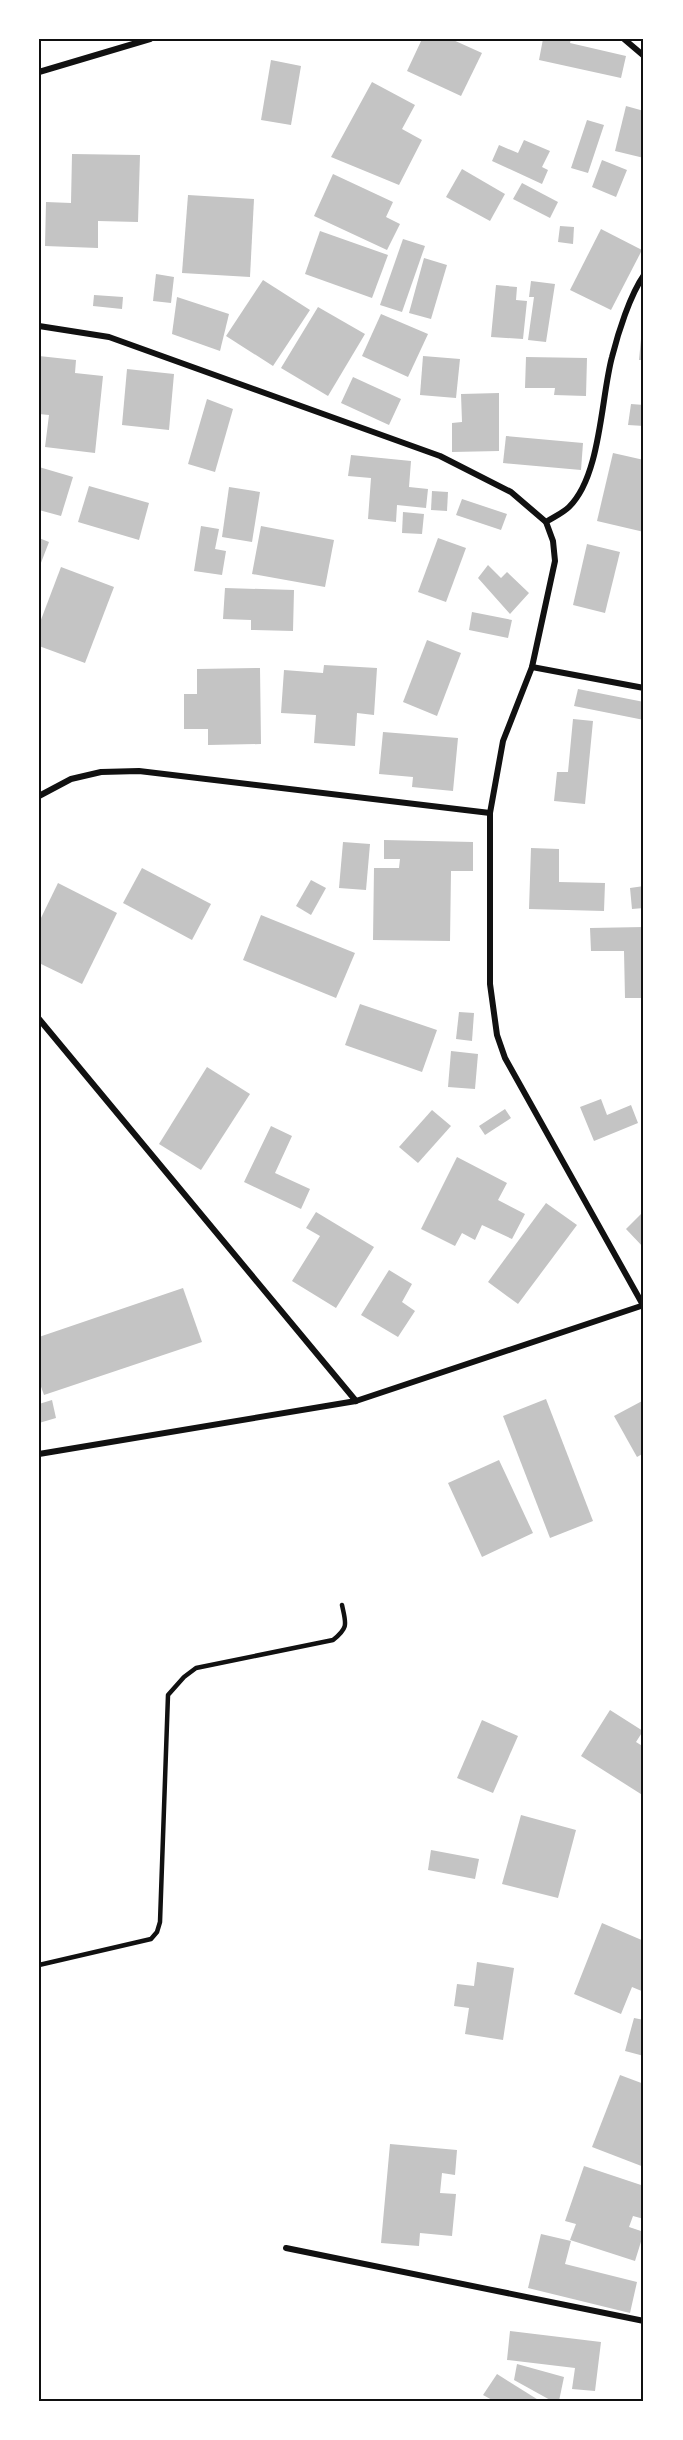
<svg xmlns="http://www.w3.org/2000/svg" width="683" height="2440" font-family="Literata,serif">
<rect width="100%" height="100%" fill="#fff"/>
<!-- building -->
<g fill="#c4c4c4">
<polygon points="422,39 451,39 482,53 461,96 407,71"/>
<polygon points="543,39 571,39 570,43 626,56 621,78 539,60"/>
<polygon points="271,60 301,66 291,125 261,120"/>
<polygon points="372,82 415,105 402,129 422,140 399,185 331,157"/>
<polygon points="626,106 644,111 644,158 615,151"/>
<polygon points="587,120 604,125 588,173 571,168"/>
<polygon points="524,140 550,151 542,167 548,170 542,184 492,161 499,145 518,153"/>
<polygon points="72,154 140,155 138,222 98,221 98,248 45,246 46,202 71,203"/>
<polygon points="602,160 627,170 616,197 592,187"/>
<polygon points="462,169 505,194 490,221 446,197"/>
<polygon points="333,174 393,202 386,217 400,224 387,250 314,216"/>
<polygon points="522,183 558,202 550,218 513,199"/>
<polygon points="188,195 254,199 250,277 182,273"/>
<polygon points="560,226 574,227 573,244 558,242"/>
<polygon points="601,229 642,250 611,310 570,290"/>
<polygon points="320,231 388,255 372,298 305,274"/>
<polygon points="403,239 425,246 402,312 380,305"/>
<polygon points="424,258 447,265 431,319 409,313"/>
<polygon points="156,274 174,277 171,303 153,301"/>
<polygon points="263,280 310,310 273,366 226,336"/>
<polygon points="531,281 555,284 546,342 528,340 534,297 529,297"/>
<polygon points="496,285 517,287 516,300 527,301 523,339 491,337"/>
<polygon points="94,295 123,297 122,309 93,306"/>
<polygon points="177,297 229,314 220,351 172,334"/>
<polygon points="318,307 365,334 328,396 281,368"/>
<polygon points="381,314 428,334 408,377 362,356"/>
<polygon points="642,328 644,328 644,360 639,360"/>
<polygon points="39,356 76,360 75,373 103,376 95,453 45,447 49,415 39,414"/>
<polygon points="423,356 460,359 456,398 420,395"/>
<polygon points="526,357 587,358 586,396 554,395 555,388 525,388"/>
<polygon points="127,369 174,374 169,430 122,425"/>
<polygon points="353,377 401,399 389,425 341,403"/>
<polygon points="499,393 499,451 452,452 452,423 462,422 461,394"/>
<polygon points="207,399 233,409 215,472 188,464"/>
<polygon points="631,404 644,405 644,426 628,425"/>
<polygon points="506,436 583,443 581,470 503,463"/>
<polygon points="613,453 644,460 644,532 597,521"/>
<polygon points="351,455 411,461 409,487 428,489 426,508 397,505 396,522 368,519 371,478 348,476"/>
<polygon points="39,467 73,477 61,516 39,510"/>
<polygon points="89,486 149,503 139,540 78,522"/>
<polygon points="229,487 260,492 252,542 222,537"/>
<polygon points="432,491 448,492 447,511 431,510"/>
<polygon points="462,499 507,514 501,530 456,515"/>
<polygon points="403,512 424,514 422,534 402,533"/>
<polygon points="201,526 219,529 215,549 226,551 222,575 194,571"/>
<polygon points="261,526 334,540 325,587 252,574"/>
<polygon points="39,538 49,542 39,568"/>
<polygon points="438,538 466,548 446,602 418,592"/>
<polygon points="587,544 620,552 605,613 573,605"/>
<polygon points="488,565 501,578 507,572 529,593 510,614 478,578"/>
<polygon points="61,567 114,587 85,663 39,646 39,625"/>
<polygon points="225,588 294,590 293,631 251,630 251,620 223,619"/>
<polygon points="472,612 512,620 508,638 469,630"/>
<polygon points="427,640 461,653 437,716 403,702"/>
<polygon points="324,665 377,668 374,715 357,713 355,746 314,743 316,715 281,713 284,670 323,673"/>
<polygon points="260,668 261,744 208,745 208,729 184,729 184,694 197,694 197,669"/>
<polygon points="578,689 644,702 644,720 574,706"/>
<polygon points="573,719 593,721 585,804 554,801 557,772 568,772"/>
<polygon points="383,732 458,738 453,791 412,787 413,777 379,774"/>
<polygon points="384,840 473,842 473,871 451,871 450,941 373,940 374,868 399,868 400,859 384,859"/>
<polygon points="343,842 370,844 366,890 339,888"/>
<polygon points="531,848 559,849 559,882 605,883 604,911 529,909"/>
<polygon points="142,868 211,904 192,940 123,903"/>
<polygon points="311,880 326,888 311,915 296,906"/>
<polygon points="58,883 117,913 82,984 39,963 39,922"/>
<polygon points="644,886 644,908 632,909 630,888"/>
<polygon points="261,915 355,953 336,998 243,960"/>
<polygon points="644,927 644,998 625,998 624,951 591,951 590,928"/>
<polygon points="360,1004 437,1030 422,1072 345,1045"/>
<polygon points="459,1012 474,1013 472,1041 456,1039"/>
<polygon points="451,1051 478,1054 475,1089 448,1087"/>
<polygon points="207,1067 250,1094 201,1170 159,1144"/>
<polygon points="601,1099 607,1115 631,1105 638,1123 594,1141 580,1107"/>
<polygon points="505,1109 511,1118 485,1135 479,1126"/>
<polygon points="432,1110 451,1126 418,1163 399,1147"/>
<polygon points="271,1126 292,1136 275,1173 310,1189 301,1209 244,1182"/>
<polygon points="457,1157 507,1183 498,1200 525,1214 512,1239 482,1225 475,1240 462,1233 455,1246 421,1229"/>
<polygon points="546,1203 577,1225 518,1304 488,1282"/>
<polygon points="644,1211 644,1248 626,1229"/>
<polygon points="316,1212 374,1247 336,1308 292,1281 320,1236 306,1228"/>
<polygon points="389,1270 412,1284 402,1302 415,1311 398,1337 361,1315"/>
<polygon points="183,1288 202,1342 44,1395 39,1381 39,1337"/>
<polygon points="546,1399 593,1521 550,1538 503,1416"/>
<polygon points="52,1400 56,1418 39,1423 39,1404"/>
<polygon points="644,1400 644,1453 637,1457 614,1416"/>
<polygon points="499,1460 533,1533 482,1557 448,1483"/>
<polygon points="610,1710 643,1731 636,1742 644,1747 644,1796 581,1756"/>
<polygon points="482,1720 518,1736 493,1793 457,1778"/>
<polygon points="521,1815 576,1830 558,1898 502,1884"/>
<polygon points="431,1850 479,1859 475,1879 428,1870"/>
<polygon points="602,1923 644,1941 644,1992 632,1987 621,2014 574,1994"/>
<polygon points="477,1962 514,1968 503,2040 465,2034 469,2008 454,2006 457,1984 474,1986"/>
<polygon points="634,2018 644,2020 644,2056 625,2051"/>
<polygon points="620,2075 644,2084 644,2167 592,2147"/>
<polygon points="390,2144 457,2150 455,2175 442,2173 440,2193 456,2194 452,2236 420,2233 419,2246 381,2243"/>
<polygon points="584,2166 644,2186 644,2219 633,2216 629,2227 644,2232 635,2261 570,2240 576,2224 565,2221"/>
<polygon points="541,2234 571,2241 565,2264 637,2282 630,2313 528,2288"/>
<polygon points="510,2331 601,2342 595,2391 572,2389 575,2368 507,2360"/>
<polygon points="517,2364 564,2377 559,2401 552,2401 514,2380"/>
<polygon points="497,2374 540,2401 494,2401 483,2395"/>
</g>
<g fill="none" stroke-linecap="round" stroke-linejoin="round">
<!-- service -->
<path stroke="#111" stroke-width="4.5" d="M39,1965L151,1939L157,1932L160,1922L168,1695L184,1677L196,1668L333,1640C349,1627 346,1624 342,1605"/>
<!-- minor -->
<g stroke="#111" stroke-width="6">
<polyline points="624,39 644,56"/>
<polyline points="39,72 150,39"/>
<polyline points="39,326 109,337 440,456 511,492 546,522 553,541 555,561 532,667 503,741 490,813 490,984 497,1035 505,1058 643,1305"/>
<path d="M546,522C554,517 563,513 569,507C601,476 601,397 612,357C618,333 630,295 644,275"/>
<polyline points="532,667 644,688"/>
<polyline points="39,796 71,779 101,772 139,771 490,813"/>
<polyline points="39,1019 356,1401"/>
<polyline points="39,1454 356,1401 644,1305"/>
<polyline points="286,2248 644,2321"/>
</g>
</g>
<!-- border -->
<rect width="683" height="2440" fill="none" stroke="#ffffff" stroke-width="81"/>
<rect x="40" y="40" width="602" height="2360" fill="none" stroke="#111" stroke-width="2"/>
</svg>
